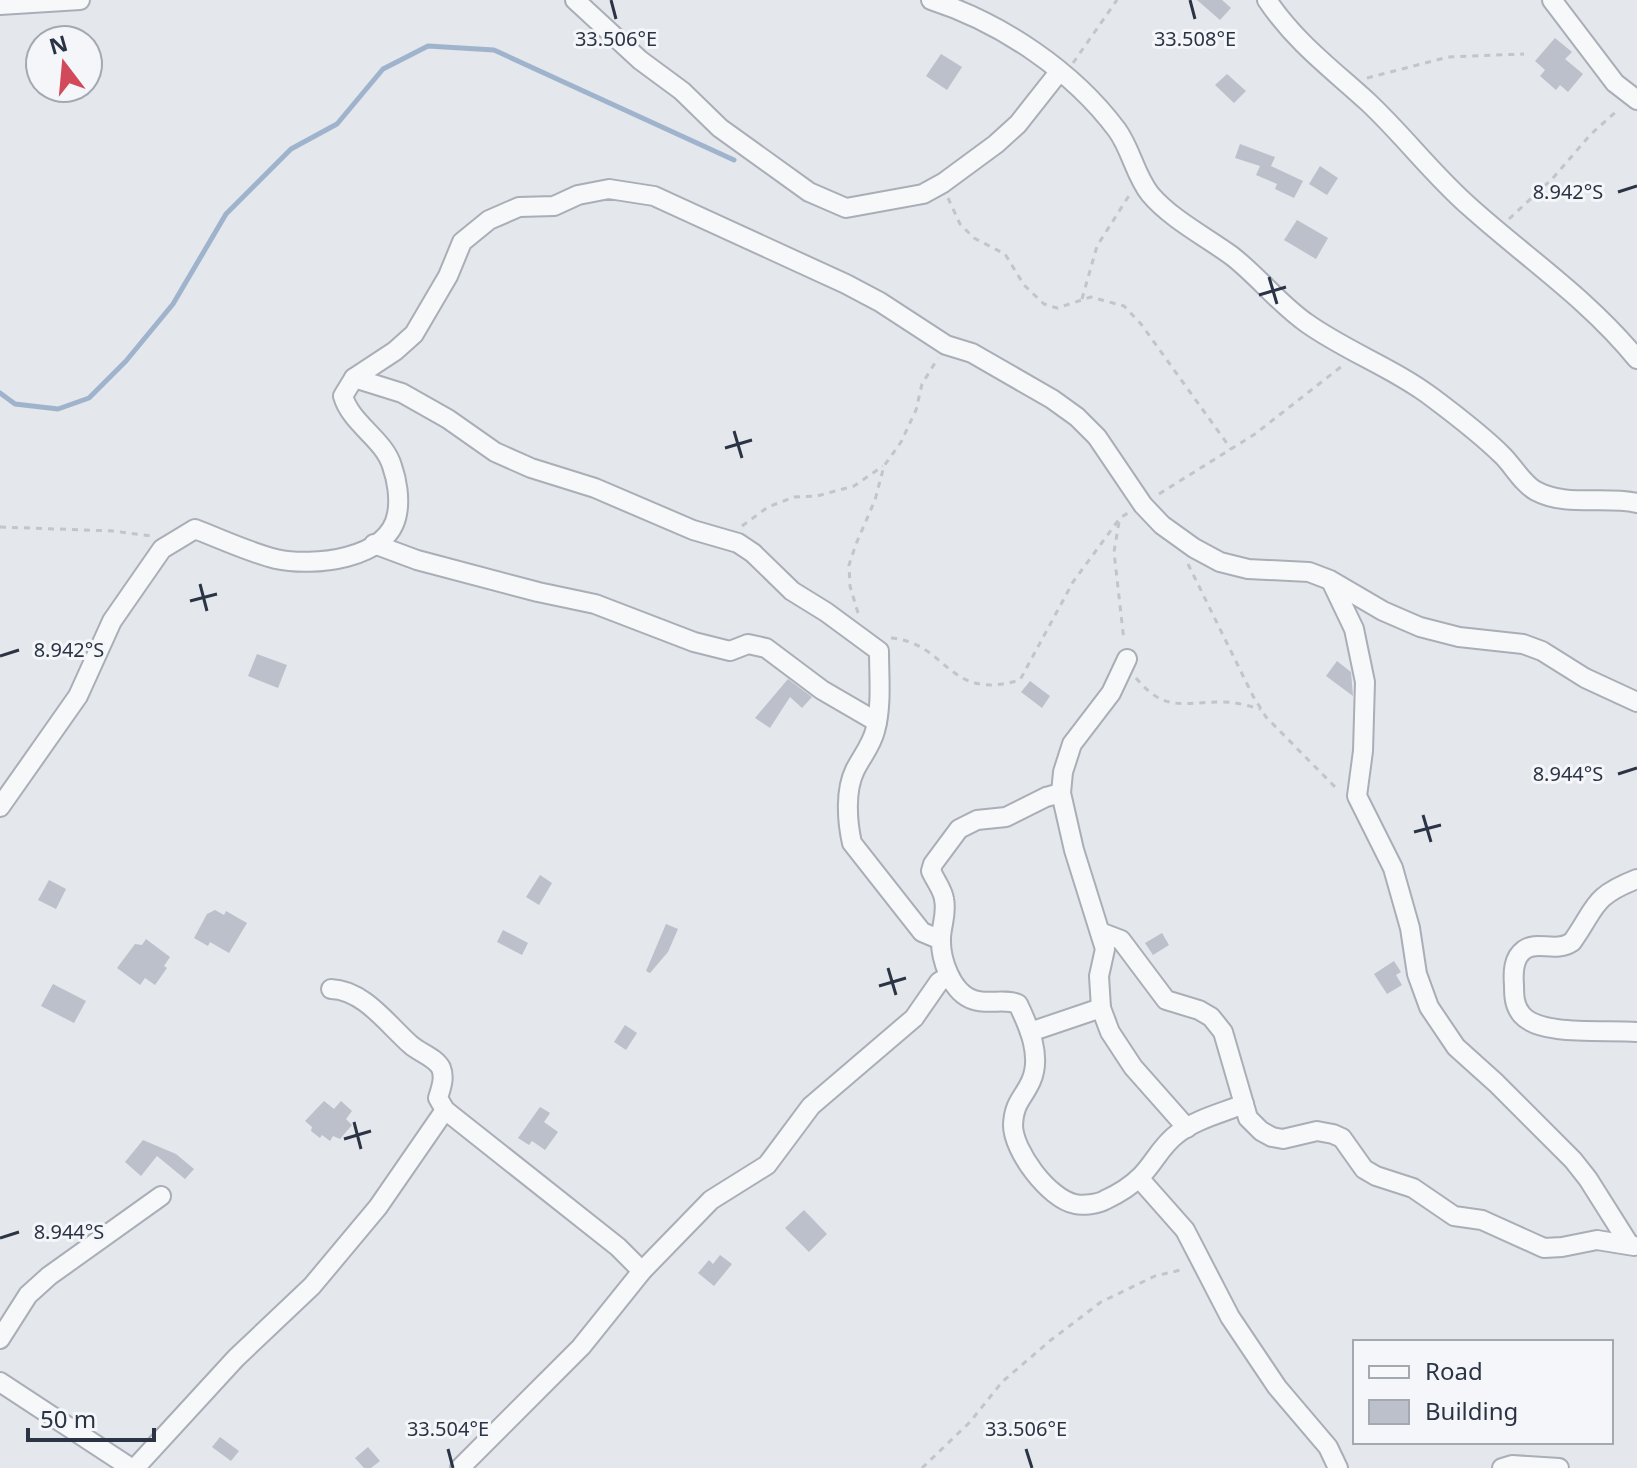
<svg xmlns="http://www.w3.org/2000/svg" width="1637" height="1468" font-family="'Noto Sans',sans-serif">
<rect width="100%" height="100%" fill="#e4e7ec"/>
<g fill="none" stroke-linecap="round" stroke-linejoin="round">
<!-- stream -->
<polyline stroke="#9fb4cc" stroke-width="5" points="0,393 15,404 58,409 89,398 126,361 173,304 226,214 291,149 337,124 383,69 428,46 494,50 734,160"/>
</g>
<!-- building -->
<g fill="#bbc0ca">
<polygon points="1197,0 1222,0 1231,8 1220,20"/>
<polygon points="1555,38 1572,52 1565,59 1583,74 1568,92 1560,85 1556,90 1540,76 1545,70 1535,61"/>
<polygon points="941,54 962,67 947,90 926,76"/>
<polygon points="1227,74 1246,91 1234,103 1215,85"/>
<polygon points="1240,144 1275,157 1271,166 1303,181 1294,198 1275,189 1277,184 1256,175 1260,166 1235,158"/>
<polygon points="1320,166 1338,178 1327,195 1309,184"/>
<polygon points="1297,220 1328,238 1316,259 1284,240"/>
<polygon points="257,654 287,665 278,688 248,676"/>
<polygon points="1337,661 1351,672 1353,696 1326,676"/>
<polygon points="788,679 812,697 802,708 790,697 770,728 755,718"/>
<polygon points="1030,681 1050,696 1042,708 1021,692"/>
<polygon points="540,875 552,883 539,905 526,897"/>
<polygon points="49,880 66,889 56,909 38,900"/>
<polygon points="215,910 224,915 226,911 247,923 229,953 210,942 208,946 194,938 207,914"/>
<polygon points="666,924 678,929 668,952 650,973 646,971"/>
<polygon points="503,930 528,943 522,955 497,942"/>
<polygon points="1162,933 1169,945 1153,955 1145,943"/>
<polygon points="146,939 170,957 164,966 167,968 155,985 145,978 140,985 117,968 135,944 142,945"/>
<polygon points="1394,961 1401,972 1396,975 1402,985 1387,994 1374,974"/>
<polygon points="53,984 86,1001 74,1023 41,1006"/>
<polygon points="625,1025 637,1033 626,1050 614,1042"/>
<polygon points="324,1101 334,1109 341,1101 352,1111 346,1119 352,1125 340,1139 333,1136 330,1141 322,1135 320,1138 311,1131 312,1127 305,1121"/>
<polygon points="540,1107 550,1113 544,1122 558,1132 545,1150 532,1141 529,1145 518,1138"/>
<polygon points="143,1140 176,1154 194,1169 185,1179 157,1156 141,1176 125,1162"/>
<polygon points="804,1210 827,1234 809,1252 785,1228"/>
<polygon points="720,1255 732,1264 714,1286 698,1273 709,1260 713,1264"/>
<polygon points="220,1437 239,1451 231,1461 212,1447"/>
<polygon points="368,1447 380,1461 371,1468 364,1468 355,1458"/>
</g>
<g fill="none" stroke-linecap="round" stroke-linejoin="round">
<defs>
<g id="street">
<polyline points="575,0 640,60 682,91 720,128 809,192 846,208 923,194 943,183 996,144 1018,124 1059,72"/>
<path d="M931,0C1002,23 1073,71 1117,130C1131,149 1135,175 1150,194C1171,219 1206,237 1232,256C1259,277 1280,305 1308,324C1348,352 1395,369 1433,398C1457,416 1482,435 1503,456C1513,466 1523,484 1536,491C1566,507 1605,496 1637,503"/>
<path d="M1267,0C1295,42 1333,70 1369,103C1405,137 1434,176 1471,208C1528,259 1588,299 1637,359"/>
<polyline points="1552,0 1615,83 1637,100"/>
<polyline points="0,5 80,0"/>
<path d="M354,378L402,393L448,419L495,452L531,468L595,488L693,530L738,543L753,553L792,591L826,612L879,651C879,677 882,706 875,731C871,746 862,756 855,770C845,790 847,821 852,843L922,932L941,940"/>
<polyline points="374,544 417,560 538,592 595,604 694,642 730,651 748,644 766,648 822,690 877,722"/>
<polyline points="1332,583 1354,629 1365,682 1363,751 1357,796 1393,868 1410,928 1417,974 1429,1007 1456,1047 1496,1083 1573,1160 1588,1179 1629,1244"/>
<polyline points="1127,659 1111,693 1072,744 1063,772 1061,793 1074,850 1105,949 1099,976 1101,1008 1110,1032 1133,1067 1187,1128"/>
<path d="M1061,793L1046,797L1006,817L977,820L959,829L933,864L931,871C935,880 943,890 944,899C947,913 942,923 941,937C940,958 951,993 974,1000C989,1005 1004,998 1018,1004C1029,1027 1042,1056 1031,1081C1023,1099 1014,1102 1013,1125C1013,1151 1049,1199 1075,1204C1083,1206 1098,1204 1105,1200C1118,1194 1131,1186 1141,1176C1154,1163 1161,1146 1177,1134C1196,1119 1222,1113 1244,1104"/>
<path d="M0,807L78,696L112,621L162,549L195,529C221,539 248,552 276,559C312,567 389,560 397,514C400,499 397,480 392,466C384,439 351,424 343,396L354,378L395,351L414,334L448,276L462,242L489,220L519,207L554,206L578,195L609,189L654,196L846,284L880,302L946,345L972,353L1052,399L1077,417L1097,437L1143,505L1162,525L1194,548L1220,562L1248,569L1309,572L1330,580L1383,611L1420,627L1459,637L1523,644L1542,651L1585,678L1637,702"/>
<path d="M1637,879C1591,897 1597,907 1572,942C1555,953 1537,940 1524,950C1513,958 1513,973 1514,985C1514,995 1514,1006 1522,1015C1541,1037 1608,1029 1637,1032"/>
<polyline points="1100,932 1121,940 1166,1000 1199,1010 1211,1017 1223,1032 1248,1118 1261,1131 1272,1137 1283,1139 1317,1131 1333,1134 1342,1138 1364,1169 1376,1176 1413,1188 1454,1216 1482,1220 1544,1248 1562,1247 1597,1240 1634,1246"/>
<path d="M331,989C364,990 388,1025 411,1045C420,1053 435,1057 441,1068C445,1078 441,1088 438,1098L445,1110L618,1247L642,1271"/>
<polyline points="1030,1032 1101,1008"/>
<polyline points="1139,1178 1185,1230 1230,1317 1277,1387 1328,1447 1338,1468"/>
<polyline points="0,1339 28,1295 49,1276 161,1196"/>
<polyline points="0,1382 131,1468"/>
<polyline points="135,1468 236,1358 312,1286 378,1207 445,1110"/>
<polyline points="460,1468 581,1347 642,1271 677,1235 711,1200 767,1165 811,1106 914,1018 939,982 949,976"/>
<polyline points="1502,1468 1512,1465 1559,1468"/>
</g>
</defs>
<!-- street casing -->
<use href="#street" stroke="#a9aeb7" stroke-width="22"/>
<!-- path -->
<g stroke="#c2c5cb" stroke-width="3" stroke-dasharray="6 6" stroke-linecap="butt">
<polyline points="1073,63 1117,0"/>
<polyline points="1367,78 1448,57 1524,54"/>
<polyline points="948,198 960,224 974,238 1005,254 1024,285 1044,304 1057,308 1091,297 1124,306 1141,324 1231,449"/>
<polyline points="1509,219 1553,178 1591,134 1619,109"/>
<polyline points="1082,299 1097,246 1130,194"/>
<polyline points="1159,494 1255,434 1342,366"/>
<polyline points="1119,522 1114,552 1124,641"/>
<polyline points="742,526 768,507 794,497 817,496 854,486 883,466"/>
<polyline points="0,527 113,531 152,536"/>
<polyline points="1188,564 1253,696 1266,717 1339,791"/>
<polyline points="858,613 850,586 849,565 856,544 875,500 884,466 901,442 916,410 922,384 938,358"/>
<path d="M891,638C949,643 946,702 1020,680L1073,582L1120,518L1128,513"/>
<path d="M1136,678C1165,713 1183,702 1223,702C1236,702 1249,706 1261,709"/>
<polyline points="922,1468 970,1422 1002,1382 1051,1340 1101,1302 1155,1276 1185,1269"/>
</g>
<!-- street -->
<use href="#street" stroke="#f7f8fa" stroke-width="18"/>
</g>
<!-- ticks -->
<path fill="none" stroke="#2b3445" stroke-width="3" d="M611,0L616,19M1190,0L1195,19M1618,192L1637,186M1269,277L1277,304M1259,295L1286,287M734,431L742,458M725,448L752,440M200,584L207,611M190,601L217,594M0,656L19,650M1618,774L1637,768M1423,815L1431,842M1414,832L1441,825M888,968L896,995M879,986L906,978M354,1122L361,1149M344,1139L371,1131M0,1238L19,1232M448,1449L453,1468M1026,1449L1032,1468"/>
<g font-size="20" text-anchor="middle" fill="#2b3445" stroke="#f4f6f9" stroke-width="6" stroke-linejoin="round" paint-order="stroke">
<text x="616" y="46">33.506°E</text>
<text x="1195" y="46">33.508°E</text>
<text x="1568" y="199">8.942°S</text>
<text x="69" y="657">8.942°S</text>
<text x="1568" y="781">8.944°S</text>
<text x="69" y="1239">8.944°S</text>
<text x="448" y="1436">33.504°E</text>
<text x="1026" y="1436">33.506°E</text>
</g>
<!-- legend -->
<rect x="1353" y="1340" width="260" height="104" fill="#f4f6f9" stroke="#a4a8b1" stroke-width="2"/>
<rect x="1369" y="1366" width="40" height="12" fill="#f7f8fa" stroke="#a4a8b1" stroke-width="2"/>
<text x="1425" y="1380" font-size="24" fill="#2b3445">Road</text>
<rect x="1369" y="1400" width="40" height="24" fill="#bbc0ca" stroke="#a4a8b1" stroke-width="2"/>
<text x="1425" y="1420" font-size="24" fill="#2b3445">Building</text>
<!-- north arrow -->
<g transform="translate(64 64) rotate(344)"><circle r="38" fill="#f4f6f9" stroke="#a4a8b1" stroke-width="2"/>
<path d="M0-6L14 30L0 20L-14 30Z" fill="#d1495b"/>
<text y="-12" font-size="22" font-weight="bold" text-anchor="middle" fill="#2b3445">N</text>
</g>
<!-- scale -->
<path d="M28 1428v12h126v-12" fill="none" stroke="#2b3445" stroke-width="4"/>
<text x="40" y="1428" font-size="24" fill="#2b3445" stroke="#f4f6f9" stroke-width="6" paint-order="stroke">50 m</text>
</svg>
